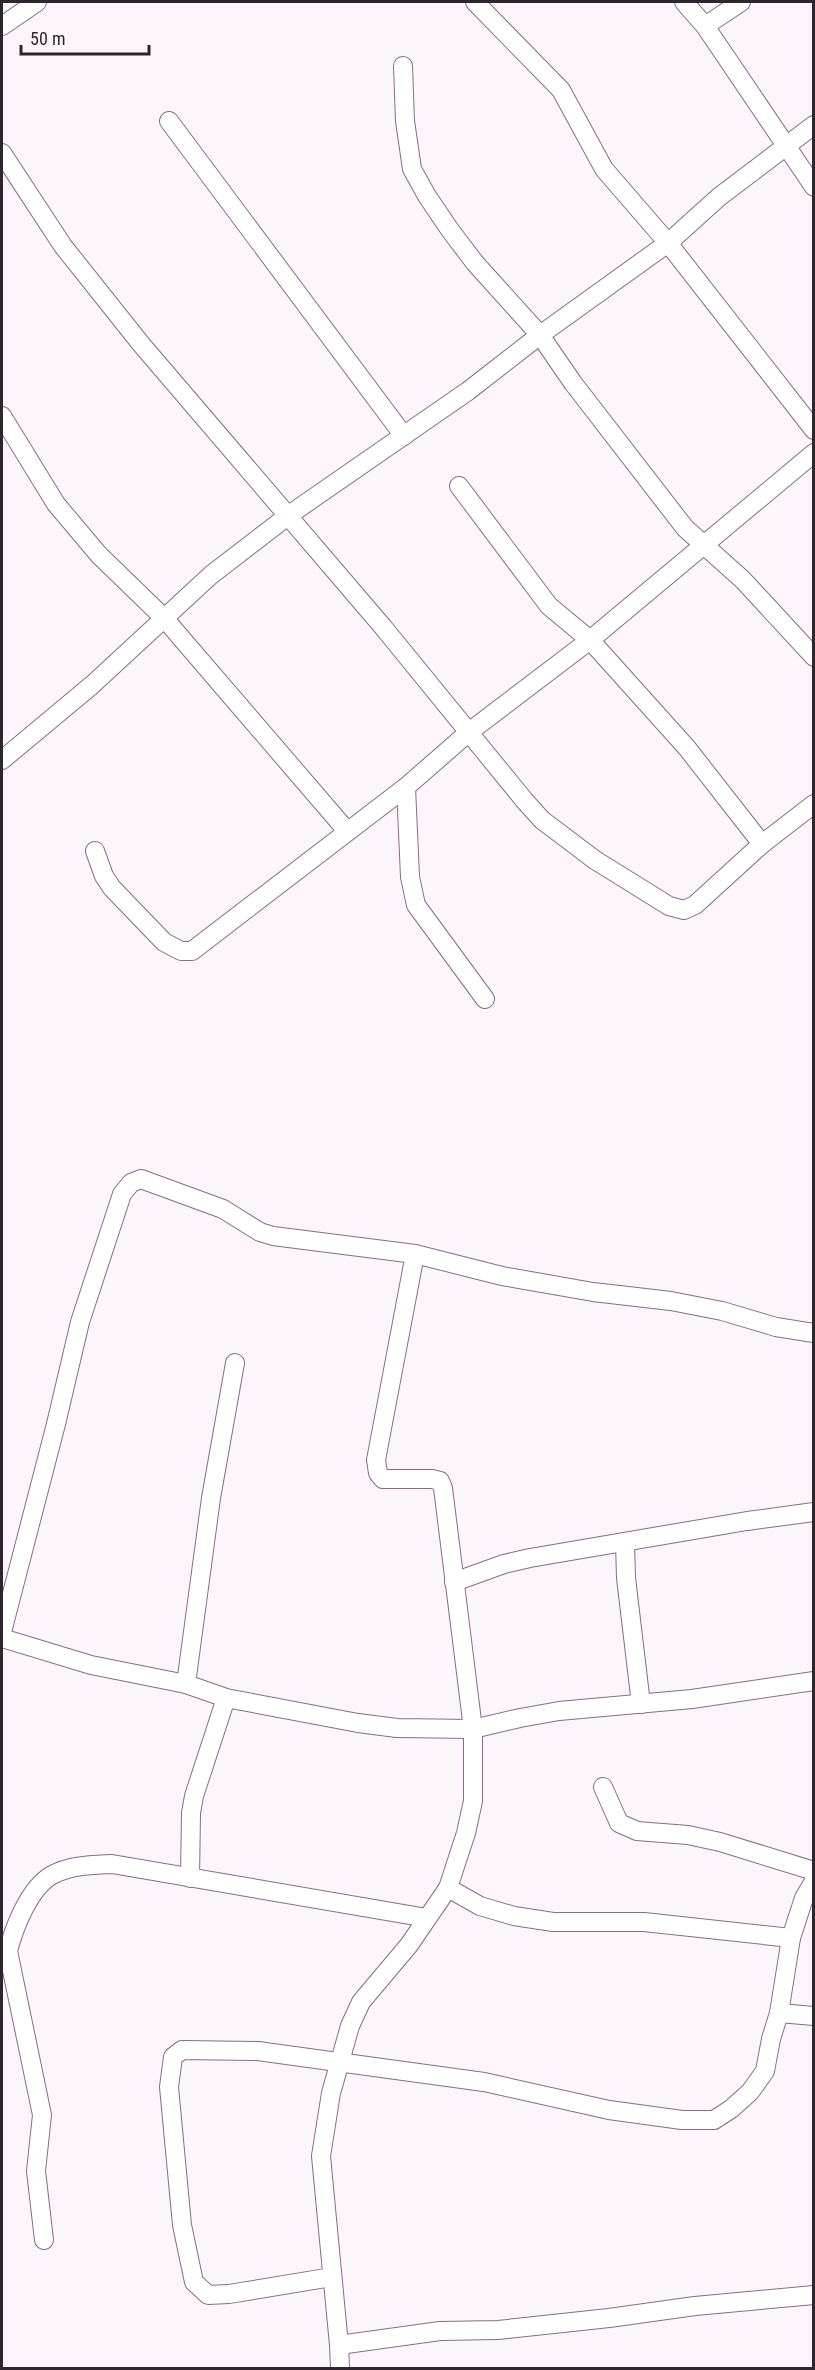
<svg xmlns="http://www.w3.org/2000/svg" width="815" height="2370" font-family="'Roboto Condensed',sans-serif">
<rect width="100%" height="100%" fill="#fcf6fc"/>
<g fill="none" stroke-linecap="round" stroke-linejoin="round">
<defs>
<g id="street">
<polyline points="475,2 561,90 604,169 668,243 814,430"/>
<polyline points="684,2 705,26 814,187"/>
<polyline points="2,26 37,2"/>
<polyline points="705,26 741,2"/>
<polyline points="403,66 405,121 412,169 427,196 450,230 475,263 540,335 573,383 685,528 743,580 814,657"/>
<polyline points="169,121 404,436"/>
<polyline points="2,153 63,246 141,344 383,627 524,800 542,820 595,860 669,906 684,910 695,905 762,844 814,804"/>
<polyline points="2,416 56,504 99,555 164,618 347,831"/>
<polyline points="459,486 549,606 590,640 687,748 762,844"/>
<polyline points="2,760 92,685 211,575 289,515 468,391 540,335 668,243 719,197 814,125"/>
<polyline points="406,787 410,877 416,905 485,999"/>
<polyline points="95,851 104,876 112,888 164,942 181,951 192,951 406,787 469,732 590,640 814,453"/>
<polyline points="625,1543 626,1578 641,1704"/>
<polyline points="454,1582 504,1564 530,1558 747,1521 814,1512"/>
<polyline points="2,1632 56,1424 80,1322 122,1194 131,1183 141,1179 223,1209 260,1232 273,1236 415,1254 502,1276 593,1292 671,1301 722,1311 776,1327 814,1333"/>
<polyline points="2,1638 91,1665 186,1684 226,1698 358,1723 397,1728 473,1729 520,1718 559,1711 692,1699 814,1681"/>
<polyline points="186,1684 211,1498 235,1363"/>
<polyline points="603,1787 619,1823 637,1831 688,1835 720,1842 814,1871"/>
<polyline points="190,1878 191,1813 194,1796 226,1698"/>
<polyline points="448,1888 480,1906 514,1916 553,1922 644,1922 791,1938"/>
<polyline points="779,2013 814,2016"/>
<path d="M44,2240L36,2171L42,2115L8,1951C14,1928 29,1888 52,1875C70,1865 92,1865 112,1864L427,1918"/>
<polyline points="332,2277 229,2294 208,2295 194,2282 182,2225 169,2087 173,2057 182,2050 258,2051 294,2056 484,2082 609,2110 682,2120 714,2120 731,2109 750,2092 765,2071 771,2039 779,2013 791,1938 804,1898 814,1881"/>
<polyline points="339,2345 440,2331 498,2330 609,2318 695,2306 814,2295"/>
<polyline points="340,2368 339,2345 321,2156 331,2093 350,2026 361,2002 409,1945 448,1888 466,1833 473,1801 473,1729 443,1488 440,1481 432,1479 383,1479 378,1473 376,1460 415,1254"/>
</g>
</defs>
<!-- street casing -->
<use href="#street" stroke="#866d85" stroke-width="20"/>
<!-- street -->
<use href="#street" stroke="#fff" stroke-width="18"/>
</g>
<!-- border -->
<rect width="815" height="2370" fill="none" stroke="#2f252e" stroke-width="6"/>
<!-- scale -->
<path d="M21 45v9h128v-9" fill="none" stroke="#2f252e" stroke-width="3"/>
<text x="30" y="45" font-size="18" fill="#2f252e" stroke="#fcf6fc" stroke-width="4.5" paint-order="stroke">50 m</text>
</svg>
